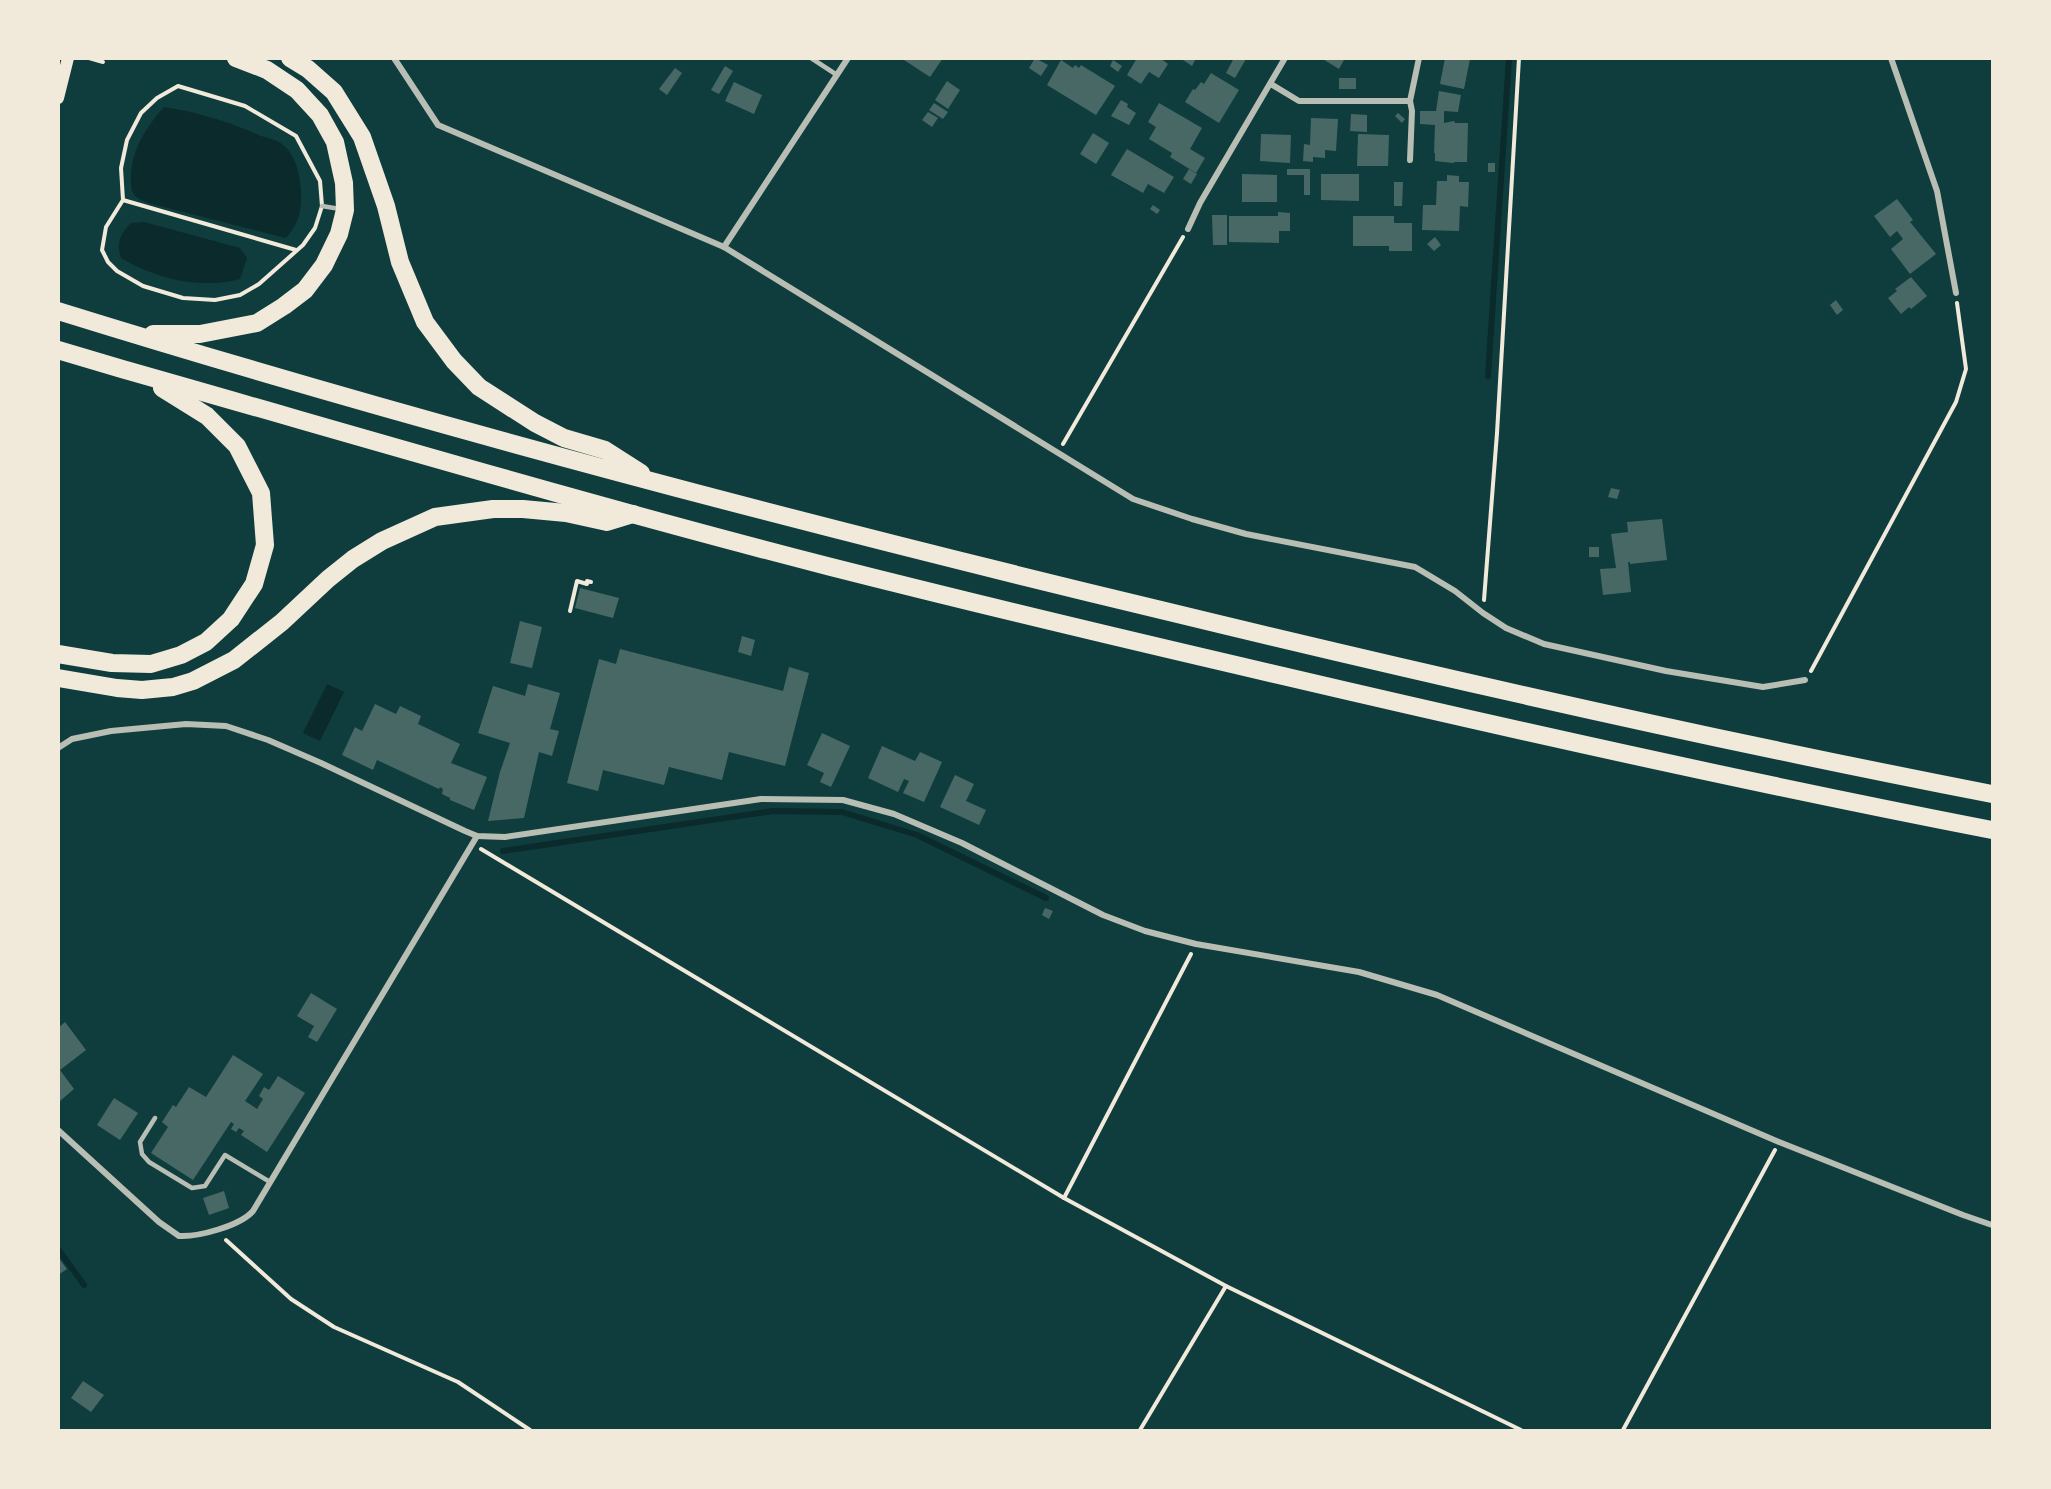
<svg xmlns="http://www.w3.org/2000/svg" width="2051" height="1489" font-family="'Nunito Sans',sans-serif">
<rect width="100%" height="100%" fill="#0f3d3e"/>
<!-- water -->
<g fill="#0a2a2b">
<path d="M164,107C197,112 230,122 261,136C268,138 278,140 283,145C296,155 300,176 301,191C302,210 299,224 286,238L148,203C144,201 138,199 135,196C131,191 131,185 131,178C131,151 146,127 164,107Z"/>
<path d="M144,222L240,248L247,258L240,279C200,290 157,279 121,258C116,243 120,234 131,223Z"/>
<polygon points="327,684 344,692 320,741 303,733"/>
</g>
<g fill="none" stroke-linecap="round" stroke-linejoin="round">
<!-- stream -->
<g stroke="#0a2a2b" stroke-width="6">
<polyline points="1488,376 1509,58"/>
<polyline points="503,851 773,811 842,812 917,835 1046,898"/>
<polyline points="58,1249 84,1285"/>
</g>
</g>
<!-- building -->
<g fill="#486865">
<polygon points="901,58 943,58 930,77"/>
<polygon points="1035,58 1048,65 1041,76 1029,68"/>
<polygon points="1137,58 1160,58 1168,64 1159,78 1149,72 1141,84 1127,75"/>
<polygon points="1180,58 1196,58 1192,66"/>
<polygon points="1234,58 1246,59 1235,78 1226,73"/>
<polygon points="1321,58 1345,58 1339,69"/>
<polygon points="1445,58 1470,59 1464,89 1440,84"/>
<polygon points="1061,60 1073,68 1075,65 1079,68 1081,65 1115,86 1096,115 1047,85"/>
<polygon points="1113,60 1122,66 1118,72 1110,66"/>
<polygon points="725,66 733,71 719,94 711,90"/>
<polygon points="675,68 682,73 667,95 659,89"/>
<polygon points="1211,73 1239,90 1219,123 1185,102 1193,89 1195,90 1201,82 1204,84"/>
<rect x="1339" y="78" width="17" height="11"/>
<polygon points="947,81 960,90 948,109 935,100"/>
<polygon points="734,82 762,95 754,114 725,101"/>
<polygon points="1439,91 1461,95 1458,112 1444,111 1444,123 1454,121 1455,123 1468,123 1467,162 1455,162 1453,163 1435,161 1435,153 1434,153 1435,125 1420,124 1420,111 1436,111"/>
<polygon points="1121,100 1128,104 1127,107 1136,113 1129,125 1111,116"/>
<polygon points="934,103 948,112 943,119 929,110"/>
<polygon points="1159,103 1202,128 1190,149 1205,158 1196,173 1170,157 1172,153 1149,139 1156,127 1148,122"/>
<polygon points="928,112 938,118 932,127 922,120"/>
<polygon points="1398,113 1405,119 1402,123 1395,116"/>
<polygon points="1351,114 1367,115 1367,132 1350,131"/>
<polygon points="1311,118 1338,119 1336,151 1325,150 1325,158 1313,157 1313,162 1303,161 1304,144 1310,145"/>
<polygon points="1093,133 1109,143 1096,164 1080,154"/>
<polygon points="1261,134 1291,135 1290,163 1260,161"/>
<polygon points="1358,134 1389,135 1388,166 1357,166"/>
<polygon points="1127,149 1174,177 1164,193 1148,184 1143,193 1111,175"/>
<rect x="1488" y="163" width="7" height="9"/>
<polygon points="1189,169 1197,174 1191,184 1183,179"/>
<polygon points="1287,169 1310,169 1310,195 1304,195 1304,175 1287,175"/>
<polygon points="1242,174 1277,175 1277,202 1242,202"/>
<polygon points="1321,174 1359,174 1359,201 1321,200"/>
<polygon points="1447,175 1459,176 1459,182 1469,182 1468,207 1460,206 1459,231 1422,230 1423,205 1436,205 1437,181 1447,181"/>
<polygon points="1394,182 1403,182 1402,206 1394,206"/>
<polygon points="1897,199 1913,220 1910,222 1936,254 1910,274 1891,249 1903,239 1897,231 1890,237 1874,216"/>
<polygon points="1153,205 1160,210 1157,214 1150,209"/>
<polygon points="1278,212 1290,213 1290,231 1279,231 1279,243 1229,242 1229,216 1278,216"/>
<polygon points="1212,215 1227,215 1227,245 1213,245"/>
<polygon points="1353,216 1394,216 1394,223 1412,223 1412,251 1389,251 1389,246 1353,246"/>
<polygon points="1435,237 1441,245 1434,251 1427,244"/>
<polygon points="1911,277 1927,296 1911,309 1909,307 1901,314 1888,298 1897,291 1895,289"/>
<polygon points="1836,300 1843,310 1837,315 1830,305"/>
<polygon points="1611,488 1620,490 1617,499 1608,497"/>
<polygon points="1662,519 1667,560 1630,564 1630,562 1628,562 1631,592 1603,595 1600,569 1616,568 1611,534 1628,532 1627,522"/>
<rect x="1589" y="547" width="10" height="10"/>
<polygon points="580,588 619,598 613,618 575,608"/>
<polygon points="520,621 542,627 532,668 510,663"/>
<polygon points="742,636 755,640 751,656 738,652"/>
<polygon points="620,649 783,691 789,667 809,673 785,766 729,752 722,780 669,767 664,785 603,770 598,791 567,783 599,659 616,664"/>
<polygon points="528,684 560,693 550,729 559,731 552,756 539,752 524,818 488,821 500,772 510,743 478,733 493,686 525,696"/>
<polygon points="375,704 396,714 400,706 421,716 418,724 460,744 451,763 487,777 474,810 450,800 450,798 442,794 443,789 440,787 439,789 377,760 373,770 342,755 355,727 362,731"/>
<polygon points="822,733 850,746 831,787 820,782 824,773 807,765"/>
<polygon points="882,746 915,761 920,752 942,762 924,802 903,793 909,781 904,779 898,792 868,778"/>
<polygon points="955,775 974,784 966,801 986,810 979,825 940,807"/>
<polygon points="1045,908 1053,911 1049,919 1042,915"/>
<polygon points="311,993 337,1009 317,1042 308,1037 314,1026 297,1016"/>
<polygon points="65,1022 86,1050 60,1070 74,1089 60,1101 58,1028"/>
<polygon points="233,1055 263,1074 245,1101 257,1109 263,1099 259,1096 264,1087 269,1090 278,1076 305,1093 267,1152 241,1135 244,1131 239,1128 236,1132 231,1129 234,1124 231,1122 193,1180 151,1153 168,1127 162,1122 173,1105 176,1107 189,1087 206,1097"/>
<polygon points="114,1098 138,1113 120,1140 97,1125"/>
<polygon points="224,1191 229,1208 209,1215 203,1198"/>
<polygon points="58,1257 67,1269 58,1275"/>
<polygon points="83,1381 104,1395 91,1412 71,1398"/>
</g>
<g fill="none" stroke-linecap="round" stroke-linejoin="round">
<!-- path -->
<g stroke="#f1e9da" stroke-width="4">
<polyline points="89,58 103,62"/>
<polygon points="178,86 245,106 296,136 320,181 322,206 315,228 303,245 259,284 240,295 215,300 183,298 143,286 117,271 108,262 102,250 106,227 123,200 121,168 127,140 141,113 157,98"/>
<polyline points="123,200 296,250"/>
<polyline points="1063,444 1183,237"/>
<polyline points="1484,600 1497,433 1519,58"/>
<polyline points="570,611 577,581 587,584 587,581 591,582"/>
<polyline points="1811,671 1956,402 1966,369 1957,303"/>
<polyline points="481,849 1064,1198 1226,1286 1521,1430"/>
<polyline points="1064,1198 1191,954"/>
<polyline points="226,1240 291,1299 334,1327 458,1382 530,1430"/>
<polyline points="1140,1430 1226,1286"/>
<polyline points="1623,1430 1775,1150"/>
</g>
<!-- service -->
<g stroke="#b8beb3" stroke-width="4.5">
<polyline points="811,58 837,75"/>
<polyline points="322,206 340,209"/>
<polyline points="155,1118 140,1142 142,1154 149,1162 192,1188 205,1186 225,1155 270,1182"/>
</g>
<!-- minor -->
<g stroke="#b8beb3" stroke-width="6">
<polyline points="394,58 438,125 724,247 1133,499 1192,519 1246,534 1415,567 1455,591 1483,613 1506,628 1544,644 1666,671 1763,687 1805,680"/>
<polyline points="1891,58 1937,191 1956,293"/>
<polyline points="1271,84 1299,101 1410,101"/>
<polyline points="1410,160 1412,111 1410,101 1419,58"/>
<polyline points="1188,229 1200,203 1285,58"/>
<polyline points="724,247 848,58"/>
<polyline points="58,748 72,739 111,731 186,724 226,726 268,740 321,763 465,831 477,836 505,837 761,799 843,800 894,814 962,843 1103,915 1145,931 1196,944 1359,972 1437,995 1779,1142 1963,1215 1992,1225"/>
<path d="M58,1130L159,1222L179,1236C198,1237 240,1226 253,1211L477,836"/>
</g>
<!-- secondary -->
<polyline stroke="#f1e9da" stroke-width="12" points="58,98 68,58"/>
<!-- motorway -->
<g stroke="#f1e9da" stroke-width="18">
<polyline points="290,58 308,69 334,92 362,137 386,206 400,262 425,322 454,361 479,387 535,423 564,438 605,450 641,473"/>
<path d="M58,311C422,424 791,521 1161,610C1437,677 1714,740 1992,794"/>
<polyline points="153,334 200,334 257,323 284,306 305,290 324,265 339,234 345,210 344,183 335,142 320,115 297,90 267,70 236,58"/>
<path d="M58,350L122,369C358,436 593,506 831,567C981,605 1132,641 1283,676C1518,731 1755,784 1992,830"/>
<polyline points="58,654 112,663 151,664 181,655 206,642 231,619 254,584 265,545 261,493 237,446 207,416 162,388"/>
<polyline points="58,678 117,688 142,690 173,687 193,681 234,660 282,622 328,579 353,559 382,541 435,517 493,509 523,509 566,513 607,522 633,514"/>
</g>
</g>
<!-- border -->
<rect width="2051" height="1489" fill="none" stroke="#f1e9da" stroke-width="120"/>
</svg>
